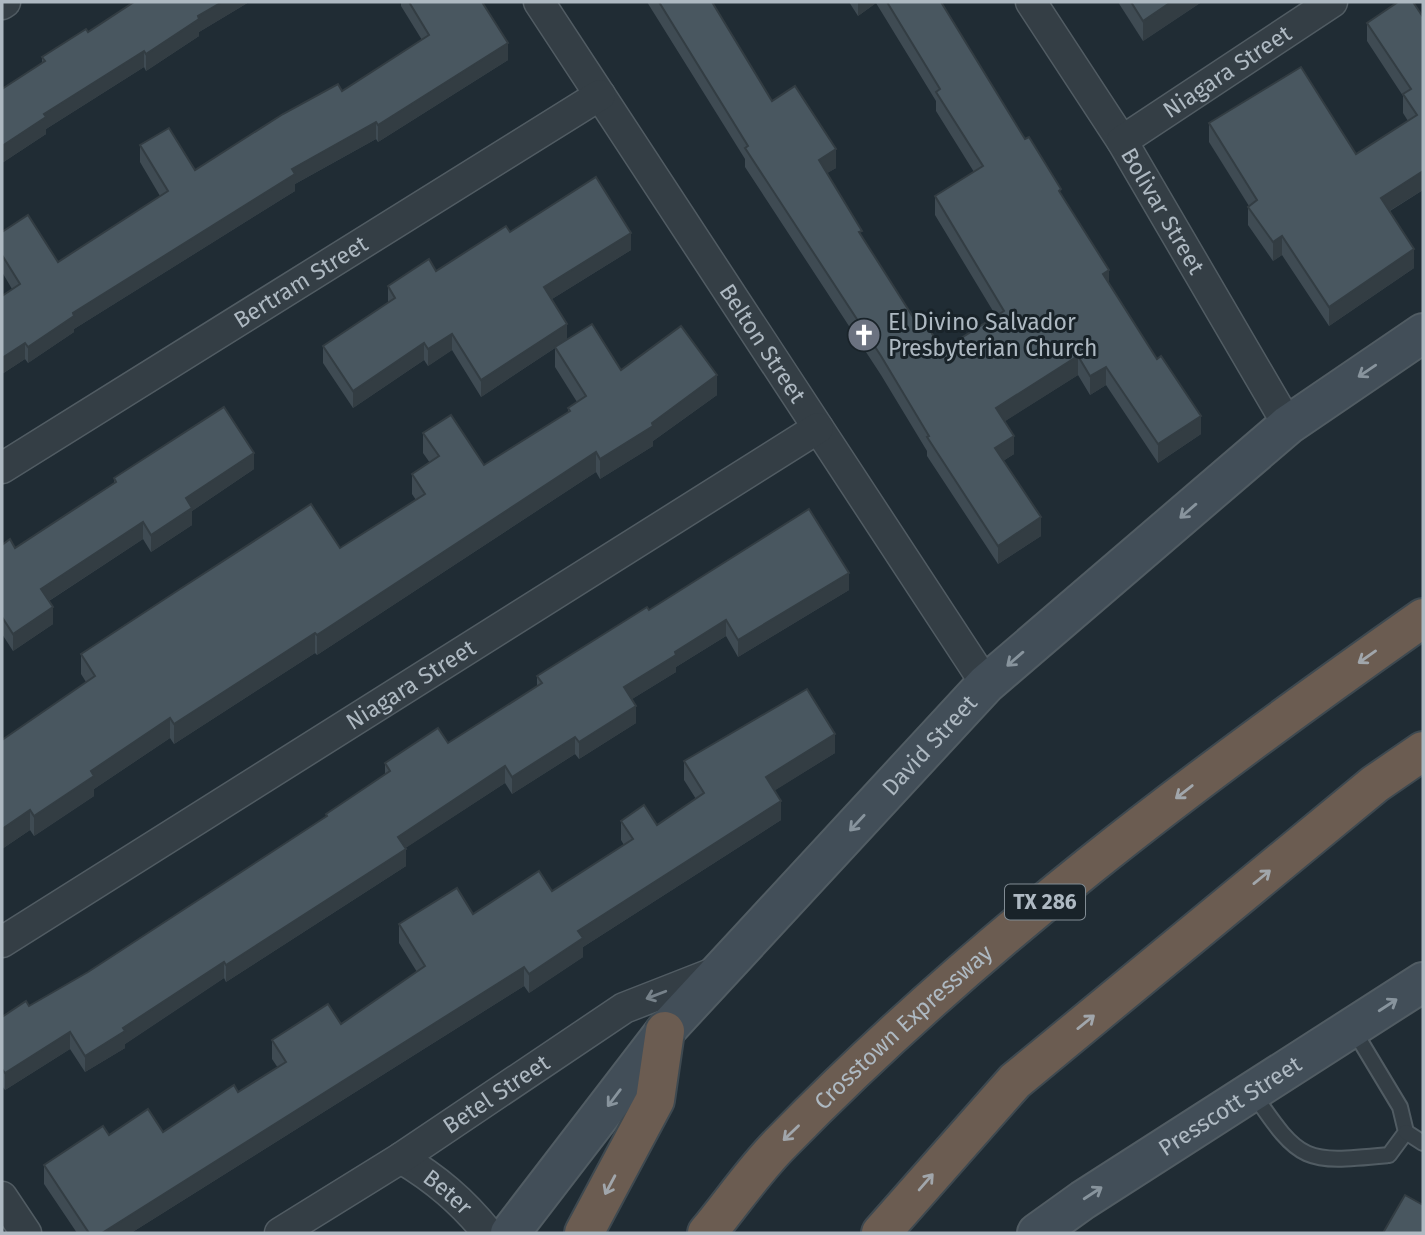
<svg xmlns="http://www.w3.org/2000/svg" width="1425" height="1235" font-family="'Fira Sans',sans-serif">
<rect width="100%" height="100%" fill="#202c34"/>
<g fill="none" stroke-linecap="round" stroke-linejoin="round">
<defs>
<g id="service">
<path d="M1253,1093C1301,1164 1305,1163 1389,1155L1406,1132L1400,1107L1353,1029"/>
<polyline points="1406,1132 1423,1143"/>
</g>
<g id="minor">
<path id="s1" d="M539,2L986,684"/>
<path id="s2" d="M1031,2L1122,141L1288,425"/>
<polyline points="2,4 5,2"/>
<path id="s3" d="M1122,141L1332,2"/>
<path id="s4" d="M2,468L600,95"/>
<path id="s5" d="M2,942L818,428"/>
<path id="s6" d="M401,1158C436,1179 462,1201 488,1233"/>
<polyline points="2,1197 26,1233"/>
<path id="s7" d="M280,1233L401,1158L624,1008L716,972"/>
</g>
<g id="secondary">
<path id="s8" d="M510,1233L665,1031L986,684L1288,425L1423,333"/>
<path id="s9" d="M1037,1233L1083,1200L1423,982"/>
</g>
<g id="motorway">
<polyline points="584,1233 655,1100 665,1031"/>
<path id="s10" d="M707,1233C732,1203 754,1170 781,1143C975,944 1197,777 1423,618"/>
<polyline points="881,1233 1015,1081 1375,784 1423,751"/>
</g>
</defs>
<!-- service casing -->
<use href="#service" stroke="#515c63" stroke-width="18"/>
<!-- minor casing -->
<use href="#minor" stroke="#515c63" stroke-width="33"/>
<!-- secondary casing -->
<use href="#secondary" stroke="#515c63" stroke-width="42"/>
<!-- motorway casing -->
<use href="#motorway" stroke="#3e4950" stroke-width="42"/>
<!-- service -->
<use href="#service" stroke="#343e45" stroke-width="14"/>
<!-- minor -->
<use href="#minor" stroke="#343e45" stroke-width="30"/>
<!-- secondary -->
<use href="#secondary" stroke="#424e58" stroke-width="38"/>
<!-- motorway -->
<use href="#motorway" stroke="#6b5c51" stroke-width="38"/>
</g>
<!-- wall -->
<g fill="#3f4b53">
<polygon points="134,2 249,2 199,32 199,36 146,71 144,67 46,129 46,134 2,163 2,89 42,63 42,57 88,32"/>
<polygon points="401,2 482,2 508,60 378,142 376,139 295,184 295,191 74,329 74,332 28,363 25,359 2,374 2,296 12,289 2,272 2,232 58,262 160,196 140,162 140,145 195,170 342,91 422,40 401,6"/>
<polygon points="647,2 712,2 772,101 836,168 827,173 862,237 922,331 942,350 996,316 935,215 935,196 974,172 936,111 936,101 876,3 858,16 849,2 941,2 1025,139 1061,195 1109,283 1201,434 1158,463 1106,385 1090,395 1078,375 1005,421 1014,454 1003,461 1041,536 998,564 927,456 927,451 881,375 745,167 745,159"/>
<polygon points="1118,2 1200,2 1200,3 1143,41"/>
<polygon points="1423,17 1423,190 1390,211 1414,268 1329,326 1282,255 1273,261 1248,225 1248,207 1249,206 1209,142 1209,123 1356,154 1408,121 1403,113 1403,96 1367,41 1367,23"/>
<polygon points="510,232 631,250 552,299 567,339 621,370 717,395 653,441 653,446 600,479 596,472 317,655 315,653 174,744 170,738 94,789 94,796 34,836 30,830 2,849 86,682 81,674 81,654 340,548 416,500 412,494 412,474 430,463 423,453 423,433 484,465 568,413 568,408 577,402 555,367 555,348 481,397 452,350 428,366 424,360 353,408 323,363 323,346 388,303 388,286 436,271"/>
<polygon points="254,469 192,511 192,525 151,552 143,539 49,601 53,624 13,651 2,634 2,545 15,548 114,483 114,478"/>
<polygon points="849,590 738,657 726,636 676,667 676,672 632,699 636,723 579,759 575,754 512,794 505,783 405,848 406,866 226,982 224,978 125,1044 125,1048 85,1072 70,1049 5,1090 2,1086 2,1017 29,1006 88,972 326,817 326,814 385,774 385,763 448,743 537,686 537,676 649,610"/>
<polygon points="835,753 775,790 781,820 583,947 583,957 529,993 524,986 131,1233 77,1233 44,1184 44,1165 109,1135 163,1132 238,1092 278,1068 272,1059 272,1040 341,1024 417,972 399,943 399,924 473,914 552,891 624,845 621,840 621,821 657,825 696,799 684,780 684,761"/>
</g>
<!-- shaded-wall -->
<g fill="#333d43">
<polygon points="222,2 249,2 199,32 199,36 146,71 146,54 198,16"/>
<polygon points="858,2 876,2 876,3 858,16"/>
<polygon points="1171,2 1200,2 1200,3 1143,41 1143,21"/>
<polygon points="508,43 508,60 378,142 378,125"/>
<polygon points="144,51 144,67 46,129 46,134 2,163 2,146 44,114"/>
<polygon points="376,122 376,139 295,184 295,191 74,329 74,332 28,363 28,347 73,313 292,169"/>
<polygon points="836,149 836,168 819,178 819,160"/>
<polygon points="1423,171 1423,190 1381,216 1381,198"/>
<polygon points="631,233 631,250 544,304 544,287"/>
<polygon points="1282,236 1282,255 1273,261 1273,242"/>
<polygon points="1414,249 1414,268 1329,326 1329,307"/>
<polygon points="1109,270 1109,289 1103,274"/>
<polygon points="567,324 567,340 481,397 481,380"/>
<polygon points="452,334 452,350 428,366 428,349"/>
<polygon points="25,343 25,359 2,374 2,358"/>
<polygon points="424,343 424,360 353,408 353,391"/>
<polygon points="1078,356 1078,375 996,427 996,408"/>
<polygon points="1106,367 1106,385 1090,395 1090,376"/>
<polygon points="717,375 717,395 653,441 653,446 600,479 600,459"/>
<polygon points="1201,416 1201,434 1158,463 1158,444"/>
<polygon points="1014,436 1014,454 995,466 995,448"/>
<polygon points="596,452 596,472 317,655 317,635"/>
<polygon points="254,453 254,469 192,511 192,525 151,552 151,535 186,498"/>
<polygon points="1041,517 1041,536 998,564 998,546"/>
<polygon points="143,522 143,539 41,606 41,589"/>
<polygon points="849,573 849,590 738,657 738,640"/>
<polygon points="53,607 53,624 13,651 13,634"/>
<polygon points="726,620 726,636 676,667 676,672 624,704 624,687 675,652"/>
<polygon points="315,633 315,653 174,744 174,724"/>
<polygon points="636,706 636,723 579,759 579,742"/>
<polygon points="170,718 170,738 94,789 94,796 34,836 34,816 91,771"/>
<polygon points="835,734 835,753 766,796 766,777"/>
<polygon points="575,737 575,754 512,794 512,777"/>
<polygon points="505,766 505,783 398,853 398,837"/>
<polygon points="781,801 781,820 583,947 583,957 529,993 529,974 578,931"/>
<polygon points="30,810 30,830 2,849 2,829"/>
<polygon points="406,849 406,866 226,982 226,965"/>
<polygon points="224,962 224,978 125,1044 125,1048 85,1072 85,1056 123,1028"/>
<polygon points="524,967 524,986 131,1233 102,1233"/>
<polygon points="70,1032 70,1049 5,1090 5,1073"/>
</g>
<!-- building -->
<g fill="#495760" stroke="#333d43" stroke-width="2">
<polygon points="134,2 222,2 198,16 199,19 146,54 144,51 44,114 46,117 2,146 2,89 45,61 42,57 86,29 88,32"/>
<polygon points="409,2 482,2 508,43 378,125 376,122 292,169 295,174 73,313 74,316 28,347 25,343 2,358 2,296 20,284 2,255 2,232 28,215 58,262 168,191 140,145 169,128 195,170 283,114 338,84 342,91 429,35"/>
<polygon points="659,2 712,2 772,101 795,86 836,149 819,160 862,231 859,232 922,331 928,327 942,350 1004,311 935,196 983,166 936,92 940,89 887,2 941,2 1025,139 1029,137 1061,189 1059,191 1109,270 1103,274 1157,359 1161,356 1201,416 1158,444 1106,367 1090,376 1078,356 996,408 1014,436 995,448 1041,517 998,546 927,437 929,436 881,356 745,148 748,146"/>
<polygon points="1131,2 1171,2 1143,21"/>
<polygon points="1398,2 1413,2 1423,17 1423,171 1381,198 1414,249 1329,307 1282,236 1273,242 1248,207 1257,200 1209,123 1301,67 1356,154 1417,115 1403,94 1411,89 1367,23"/>
<polygon points="596,177 631,233 544,287 567,324 481,380 452,334 428,349 424,343 353,391 323,346 395,298 388,286 429,259 436,271 506,226 510,232"/>
<polygon points="592,324 621,370 681,326 717,375 652,423 653,426 600,459 596,452 317,635 315,633 174,724 170,718 91,771 94,776 34,816 30,810 2,829 2,740 95,676 81,654 177,591 311,504 340,548 425,494 412,474 439,456 423,433 451,415 484,465 570,411 568,408 586,396 555,347"/>
<polygon points="224,407 254,453 186,498 192,508 151,535 143,522 41,589 53,607 13,634 2,617 2,545 10,539 15,548 116,482 114,478"/>
<polygon points="809,509 849,573 738,640 726,620 675,652 676,655 624,687 636,706 579,742 575,737 512,777 505,766 398,837 406,849 226,965 224,962 123,1028 125,1031 85,1056 70,1032 5,1073 2,1069 2,1017 26,1001 29,1006 88,972 327,816 326,814 390,771 385,763 438,728 448,743 542,683 537,676 647,607 649,610"/>
<polygon points="807,689 835,734 766,777 781,801 578,931 583,938 529,974 524,967 102,1233 89,1233 44,1165 103,1126 109,1135 148,1109 163,1132 234,1085 238,1092 286,1062 272,1040 328,1004 341,1024 425,966 399,924 457,888 473,914 539,871 552,891 633,839 621,821 644,805 657,825 704,793 684,761"/>
<polygon points="1405,1195 1423,1205 1423,1233 1383,1233"/>
</g>
<!-- one-way arrows -->
<defs><path id="oneway-shaft" d="M-6 0H5M1.5-3L5.5 0L1.5 3" fill="none" stroke-width="1.6" stroke-linecap="round" stroke-linejoin="round" transform="scale(1.75)"/></defs>
<g stroke="#88949d">
<use href="#oneway-shaft" transform="translate(1367 371) rotate(146)"/>
<use href="#oneway-shaft" transform="translate(1188 511) rotate(139)"/>
<use href="#oneway-shaft" transform="translate(1015 659) rotate(139)"/>
<use href="#oneway-shaft" transform="translate(857 823) rotate(133)"/>
<use href="#oneway-shaft" transform="translate(1388 1005) rotate(-33)"/>
<use href="#oneway-shaft" transform="translate(614 1098) rotate(127)"/>
<use href="#oneway-shaft" transform="translate(1093 1193) rotate(-33)"/>
</g>
<g stroke="#a1a6ab">
<use href="#oneway-shaft" transform="translate(1367 657) rotate(145)"/>
<use href="#oneway-shaft" transform="translate(1184 792) rotate(142)"/>
<use href="#oneway-shaft" transform="translate(1262 877) rotate(-39)"/>
<use href="#oneway-shaft" transform="translate(1086 1022) rotate(-39)"/>
<use href="#oneway-shaft" transform="translate(791 1133) rotate(136)"/>
<use href="#oneway-shaft" transform="translate(926 1182) rotate(-49)"/>
<use href="#oneway-shaft" transform="translate(610 1185) rotate(118)"/>
</g>
<use stroke="#77828a" href="#oneway-shaft" transform="translate(656 995) rotate(159)"/>
<!-- icons -->
<defs>
<symbol id="church-disc" viewBox="-11 -11 22 22"><circle r="9.5" fill="#6b7280" stroke="#192329"/><path d="M-1.2-6h2.4v3.5h3.3v2.4h-3.3V6h-2.4V-.1h-3.3v-2.4h3.3Z" fill="#fff"/></symbol>
</defs>
<g fill-rule="evenodd">
<use href="#church-disc" x="845" y="316" width="38" height="38"/>
</g>
<g text-anchor="middle" dominant-baseline="central" stroke-width="6" stroke-linejoin="round" paint-order="stroke">
<!-- shield labels -->
<rect fill="#192329" stroke="#818c94" stroke-width="2" x="1005" y="884.5" width="80" height="35" rx="5"/>
<g font-size="21" font-weight="bold" fill="#aeb9c2">
<text x="1045" y="902">TX 286</text>
</g>
<!-- street labels -->
<g font-size="23" fill="#aeb9c2" stroke="#192329">
<text stroke="none"><textPath href="#s3" startOffset="126">Niagara Street</textPath></text>
<text stroke="none"><textPath href="#s2" startOffset="247">Bolivar Street</textPath></text>
<text stroke="none"><textPath href="#s4" startOffset="352">Bertram Street</textPath></text>
<text stroke="none"><textPath href="#s1" startOffset="408">Belton Street</textPath></text>
<text stroke="none"><textPath href="#s5" startOffset="483">Niagara Street</textPath></text>
<text stroke="none"><textPath href="#s8" startOffset="644">David Street</textPath></text>
<text stroke="none"><textPath href="#s10" startOffset="285">Crosstown Expressway</textPath></text>
<text stroke="none"><textPath href="#s7" startOffset="257">Betel Street</textPath></text>
<text stroke="none"><textPath href="#s9" startOffset="231">Presscott Street</textPath></text>
<text stroke="none"><textPath href="#s6" startOffset="58">Beter</textPath></text>
</g>
<!-- poi labels -->
<g font-size="23" fill="#aeb9c2" stroke="#192329" text-anchor="start">
<text x="888" y="322">El Divino Salvador<tspan x="888" dy="26">Presbyterian Church</tspan></text>
</g>
</g>
<!-- border -->
<rect width="1425" height="1235" fill="none" stroke="#aeb9c2" stroke-width="7"/>
</svg>
